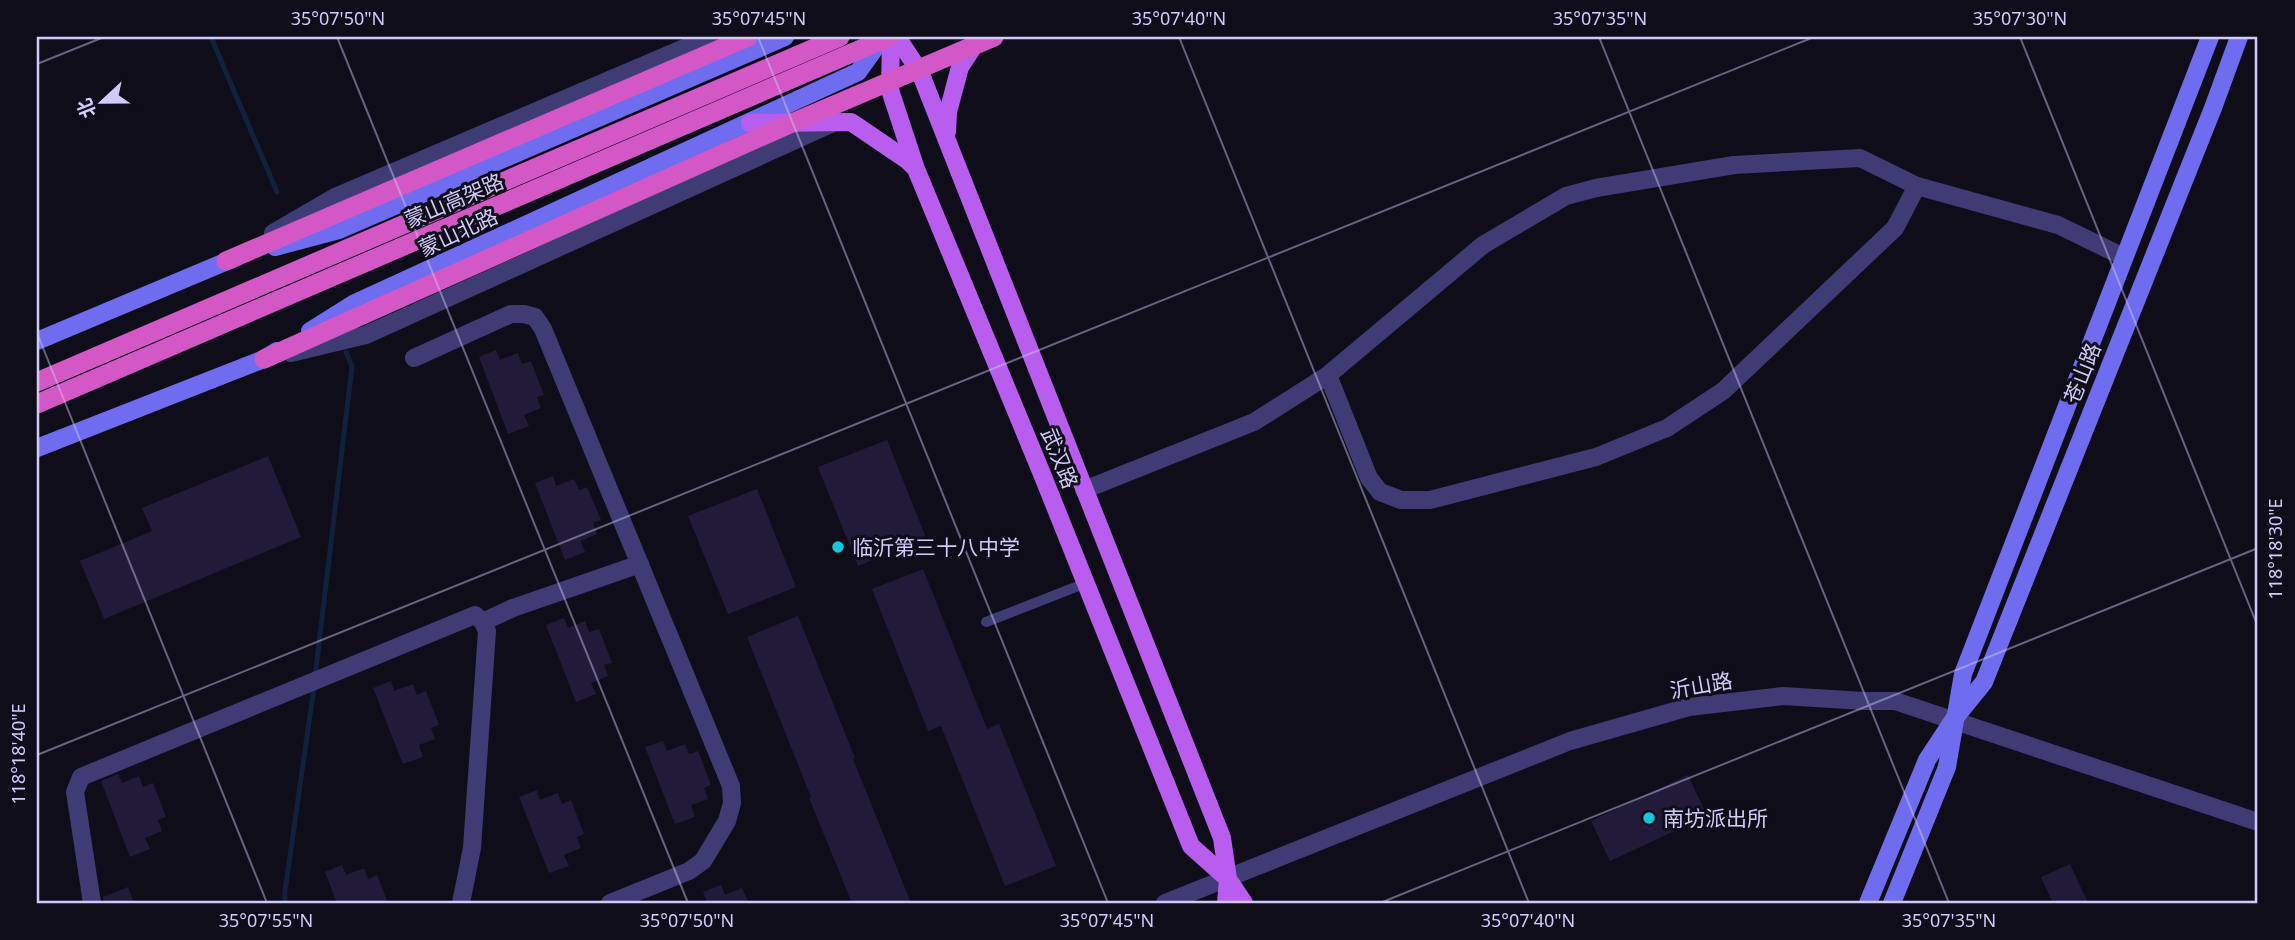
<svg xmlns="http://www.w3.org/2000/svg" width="2295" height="940" font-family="'Noto Sans','Noto Sans SC',sans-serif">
<rect width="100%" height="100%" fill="#0f0d1a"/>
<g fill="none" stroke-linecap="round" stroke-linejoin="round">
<!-- stream -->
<g stroke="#10213b" stroke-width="5">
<polyline points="211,37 277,192"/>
<polyline points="315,677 352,366 346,352"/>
<polyline points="285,903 285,891 314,687"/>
</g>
</g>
<!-- building -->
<g fill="#211b39">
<polygon points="496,350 500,360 518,353 522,364 531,361 544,395 537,397 541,408 524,415 529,426 508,434 479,357"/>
<polygon points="887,440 926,538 858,566 818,467"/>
<polygon points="268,456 301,537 104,619 80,561 152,531 142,508"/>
<polygon points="553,476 556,486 574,479 579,490 587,487 601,520 593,523 597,534 581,541 585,552 565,560 535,483"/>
<polygon points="757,489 796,587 728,614 688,516"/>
<polygon points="923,569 987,729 999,724 1056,866 1005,886 941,726 928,731 872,589"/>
<polygon points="798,616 855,758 853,759 911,903 852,903 809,798 811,797 747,637"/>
<polygon points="564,618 568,628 585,621 589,632 599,629 612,663 604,665 608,676 591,683 596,694 576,702 546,625"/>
<polygon points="391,681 394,691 413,684 417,695 426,691 439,725 431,728 435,739 419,745 423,757 403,764 373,688"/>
<polygon points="663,741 667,751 685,744 689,754 698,751 711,785 704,788 708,799 691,805 695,817 675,824 645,747"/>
<polygon points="118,774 122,783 139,776 143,787 153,783 166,817 158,820 162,831 145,838 150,849 130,857 101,781"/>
<polygon points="1688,775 1707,816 1610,861 1591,821"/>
<polygon points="537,790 540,800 558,793 562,804 571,800 584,834 577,837 581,848 564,855 569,866 549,873 519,797"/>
<polygon points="2070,864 2088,903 2053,903 2041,877"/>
<polygon points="342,865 346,875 364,868 368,879 377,875 388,903 337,903 325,872"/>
<polygon points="721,885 725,895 742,888 749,903 706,903 707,902 703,892"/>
<polygon points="128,887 134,903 103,903 103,897"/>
</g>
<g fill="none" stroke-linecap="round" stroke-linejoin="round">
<!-- service -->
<polyline stroke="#3f3c75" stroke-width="10" points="986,622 1086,583"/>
<!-- minor -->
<g stroke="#3f3c75" stroke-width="18">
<polyline points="414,358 511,314 524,314 535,317 543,329 731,786 732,803 727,821 703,861 689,871 610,903"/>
<polyline points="1328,375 1369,478 1380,492 1401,500 1430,500 1596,457 1667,428 1723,391 1895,228 1917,186 2058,225 2124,257"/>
<polyline points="1084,490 1254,422 1328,375 1483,245 1566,196 1596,188 1734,165 1860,158 1917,186"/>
<polyline points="483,622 513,608 640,564"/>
<polyline points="92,903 75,792 81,777 475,615 483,622 487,631 472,848 461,903"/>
</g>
<!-- tertiary -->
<g stroke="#3f3c75" stroke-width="18">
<polyline points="273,233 335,197 710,37"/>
<polyline points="291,353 366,335 835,122"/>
<polyline points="1165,903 1570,741 1689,707 1783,696 1864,701 1895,701 2258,822"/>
</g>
<!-- secondary -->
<g stroke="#706cf0" stroke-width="18">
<polyline points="275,247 339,230 785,37"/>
<polyline points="310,331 353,304 858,72 883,37"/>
<polyline points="37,341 237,257"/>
<polyline points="37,448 264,359 277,351"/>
<polyline points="1868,903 1927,760 1954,719 1984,682 2213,108 2239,37"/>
<polyline points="1892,903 1947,767 1963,674 2210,37"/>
</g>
<!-- primary -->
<g stroke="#b95def" stroke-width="18">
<polyline points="891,37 890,90 916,169 1042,474 1191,846 1228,879 1226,903"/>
<polyline points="897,37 920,72 1222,838 1228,879 1244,903"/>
<polyline points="750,123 851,122 907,160 914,167"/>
<polyline points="947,132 948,112 960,67 977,41"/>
</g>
<!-- trunk -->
<g stroke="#d358c6" stroke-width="19">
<polyline points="226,261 748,37"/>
<polyline points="264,359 785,126 994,37"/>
<polyline points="37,382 840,37"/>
<polyline points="37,404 889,37"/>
</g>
</g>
<!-- ticks -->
<path fill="none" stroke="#d1cbfa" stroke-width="2" stroke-opacity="0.45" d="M337,37L688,903M758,37L1108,903M1179,37L1529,903M1599,37L1949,903M2020,37L2258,627M37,64L104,37M37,333L267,903M37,755L1814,37M1380,903L2258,548"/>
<!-- markers -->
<g fill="#16c6db" stroke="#0f0d1a" stroke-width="2.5">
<circle cx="838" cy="547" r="7"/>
<circle cx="1649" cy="818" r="7"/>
</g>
<g text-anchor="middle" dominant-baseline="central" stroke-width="6" stroke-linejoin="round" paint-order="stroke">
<!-- street labels -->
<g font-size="21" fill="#d1cbfa" stroke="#0f0d1a">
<text transform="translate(454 200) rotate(-23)">蒙山高架路</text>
<text transform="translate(458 232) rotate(-25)">蒙山北路</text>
<text transform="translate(2082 373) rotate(-68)">苍山路</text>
<text transform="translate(1060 458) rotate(68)">武汉路</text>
<text transform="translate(1701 685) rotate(-10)">沂山路</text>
</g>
<!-- poi labels -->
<g font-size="21" fill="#d1cbfa" stroke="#0f0d1a" text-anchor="start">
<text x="852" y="547">临沂第三十八中学</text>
<text x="1663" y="818">南坊派出所</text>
</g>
</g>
<!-- border -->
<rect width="2295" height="940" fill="none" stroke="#0f0d1a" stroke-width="77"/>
<!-- north arrow -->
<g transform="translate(102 102) rotate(248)" stroke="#0f0d1a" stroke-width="5" paint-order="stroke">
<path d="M0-5L12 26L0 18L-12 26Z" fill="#d1cbfa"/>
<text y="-10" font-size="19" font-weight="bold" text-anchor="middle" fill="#d1cbfa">北</text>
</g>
<rect x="38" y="38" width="2218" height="864" fill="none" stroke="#d1cbfa" stroke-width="2.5"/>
<g font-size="18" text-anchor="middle" fill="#d1cbfa">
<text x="338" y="25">35°07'50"N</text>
<text x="759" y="25">35°07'45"N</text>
<text x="1179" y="25">35°07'40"N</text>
<text x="1600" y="25">35°07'35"N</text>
<text x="2020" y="25">35°07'30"N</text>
<text transform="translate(2276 549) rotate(-90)" y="6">118°18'30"E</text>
<text transform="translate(19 754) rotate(-90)" y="6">118°18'40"E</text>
<text x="266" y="927">35°07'55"N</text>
<text x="687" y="927">35°07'50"N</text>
<text x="1107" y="927">35°07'45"N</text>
<text x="1528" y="927">35°07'40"N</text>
<text x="1949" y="927">35°07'35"N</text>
</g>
</svg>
